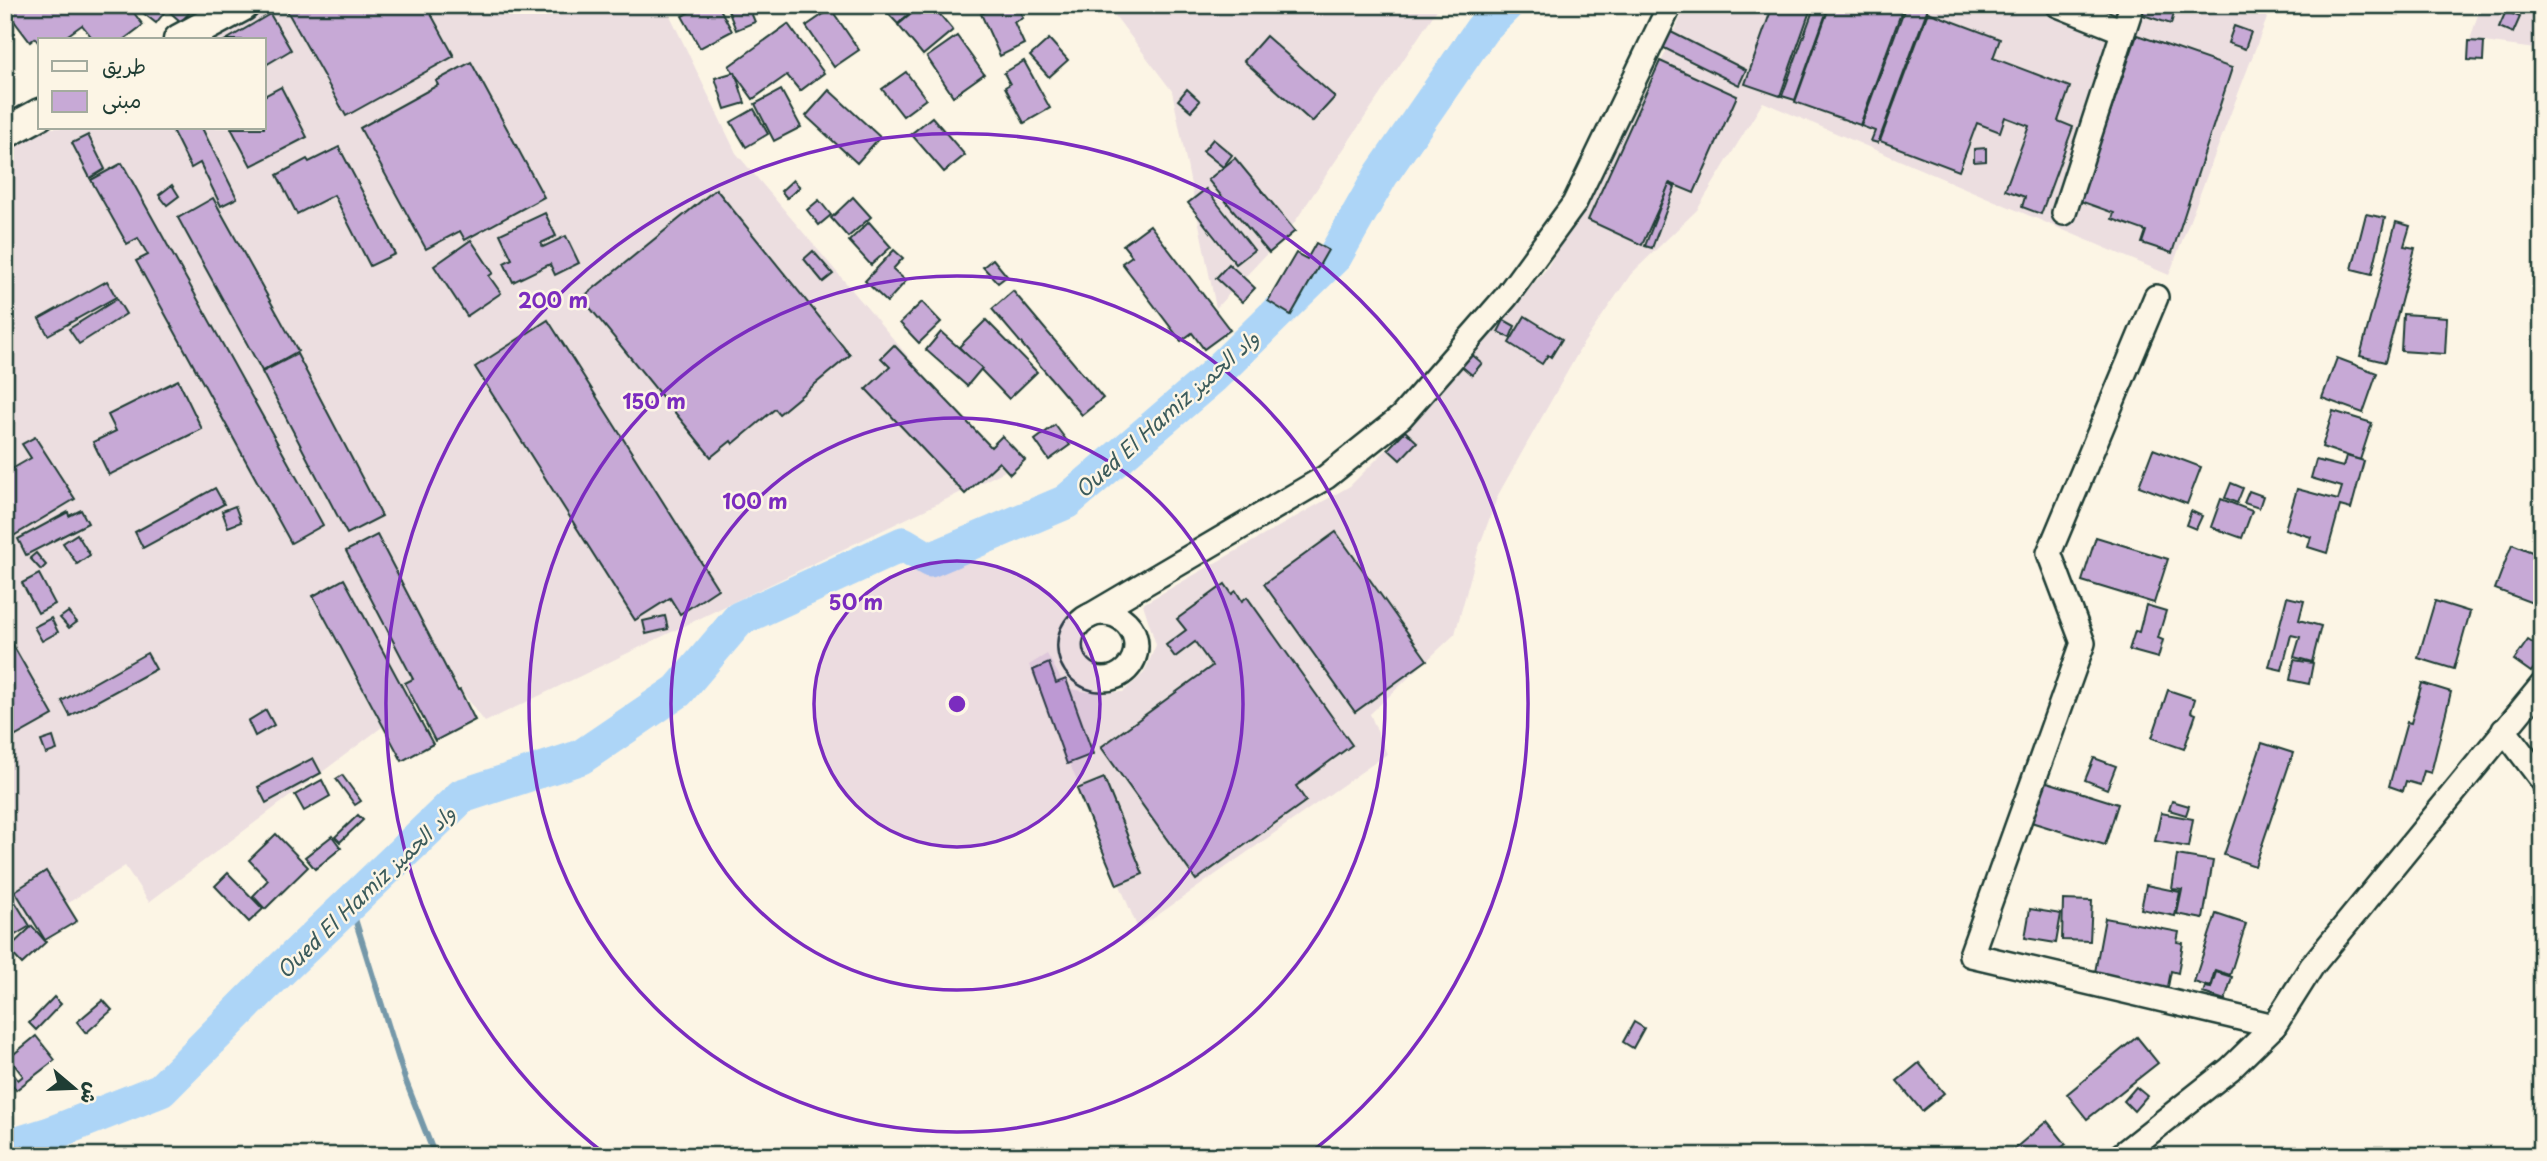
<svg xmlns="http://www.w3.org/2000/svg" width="2547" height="1161" font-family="'Playpen Sans','Playpen Sans Arabic',sans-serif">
<rect width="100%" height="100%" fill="#fcf5e5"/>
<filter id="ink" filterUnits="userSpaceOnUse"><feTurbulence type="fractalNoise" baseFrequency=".0143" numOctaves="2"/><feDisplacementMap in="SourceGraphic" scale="14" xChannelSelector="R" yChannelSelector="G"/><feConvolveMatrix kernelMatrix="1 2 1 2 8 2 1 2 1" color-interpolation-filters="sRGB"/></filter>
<g filter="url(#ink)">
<!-- built -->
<g fill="#ecdee0">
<polygon points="272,5 665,5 736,153 1005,471 485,722 450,676 149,902 125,866 5,944 5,152 50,128 264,128 264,40 208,40"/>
<polygon points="1107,5 1440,5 1290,229 1216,308 1172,91"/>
<polygon points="1686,5 2272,5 2169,275 1763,102 1697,210 1631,274 1583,344 1498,495 1478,550 1455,634 1370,714 1387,754 1138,929 1029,665 1047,654 1066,688 1087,692 1123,692 1144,673 1156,645 1143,604 1350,486 1422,414 1547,268 1664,56"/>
<polygon points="2481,5 2542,5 2542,50 2470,40"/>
</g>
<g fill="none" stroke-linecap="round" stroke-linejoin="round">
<!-- stream -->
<polyline stroke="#7498a9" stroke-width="6" points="350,903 405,1079 435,1156"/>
<!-- river -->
<polyline stroke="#add5f7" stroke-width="35" points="5,1148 50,1134 161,1090 266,984 462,796 581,757 678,691 739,619 903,544 930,560 1066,502 1212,377 1335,256 1381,175 1482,29 1506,5"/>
</g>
<!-- building -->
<g fill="#c7a9d6" stroke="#1f3d34" stroke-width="2">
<polygon points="5,5 128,5 143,25 123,40 94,40 82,25 61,40 40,40 40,45 35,38 30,42 5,9"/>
<polygon points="147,5 154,5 164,13 156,23 142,12"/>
<polygon points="162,5 196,5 181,22"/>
<polygon points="293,5 426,5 454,56 346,116 286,9"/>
<polygon points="703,5 718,5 732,31 700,48 682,16"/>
<polygon points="726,5 748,5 755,22 736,30"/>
<polygon points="880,5 918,5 898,24"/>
<polygon points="922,5 932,5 953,30 923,55 898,25"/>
<polygon points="1000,5 1017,5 1023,18 1014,22 1024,44 1000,56 981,14"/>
<polygon points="1773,5 1812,5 1780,96 1745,84"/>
<polygon points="1815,5 1829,5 1795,100 1782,96"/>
<polygon points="1830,5 1904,5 1860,125 1795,102"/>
<polygon points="1906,5 1929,5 1878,143 1871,141 1875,131 1861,126"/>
<polygon points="2143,5 2174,5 2176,6 2171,24 2140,14"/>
<polygon points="831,9 859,50 834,67 806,26"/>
<polygon points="2506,11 2520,17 2513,33 2499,27"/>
<polygon points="1928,12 2000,39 1993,58 2070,87 2058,121 2073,127 2041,214 2022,207 2025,197 2005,190 2029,126 2005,117 2000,132 1977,123 1959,171 1880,141"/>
<polygon points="270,14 291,50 264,66 264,40 226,40"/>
<polygon points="788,24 824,73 800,91 787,75 753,99 729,66"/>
<polygon points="2234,26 2251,32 2245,49 2228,43"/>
<polygon points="1669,31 1746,70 1739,85 1662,47"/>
<polygon points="2137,35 2232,68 2172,253 2142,243 2146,231 2112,219 2114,213 2080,201"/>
<polygon points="957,36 984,74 953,96 927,57"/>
<polygon points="1266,36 1335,97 1312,122 1244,61"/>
<polygon points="1049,39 1068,60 1049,77 1030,56"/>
<polygon points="2469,41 2484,42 2483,61 2468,60"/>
<polygon points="1024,61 1050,108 1024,123 1005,87 1010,84 1004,73"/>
<polygon points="1660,61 1737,96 1694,193 1670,183 1642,245 1588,220"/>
<polygon points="471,62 544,197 465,240 460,231 426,249 360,128 438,85 436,81"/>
<polygon points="735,72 745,103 725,109 715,78"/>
<polygon points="906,72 926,99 903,116 882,89"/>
<polygon points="281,87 307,137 251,166 231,128 264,128 264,96"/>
<polygon points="1187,89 1200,101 1191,111 1178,100"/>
<polygon points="781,90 801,127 774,141 755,104"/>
<polygon points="829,90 880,137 857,163 806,116"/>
<polygon points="754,109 768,134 746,147 731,122"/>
<polygon points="932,117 965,155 944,172 911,134"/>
<polygon points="171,128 202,128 237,198 221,206 200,163 191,168"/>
<polygon points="88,135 105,169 90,178 72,143"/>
<polygon points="1213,139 1232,155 1223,167 1203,151"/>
<polygon points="339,147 395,254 370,266 334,195 297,214 277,175 307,159 309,162"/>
<polygon points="1986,148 1986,161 1974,162 1974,149"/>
<polygon points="1235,158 1295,231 1269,253 1208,180"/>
<polygon points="122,163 323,525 291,543 136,261 148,255 138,238 127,244 91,180"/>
<polygon points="793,180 800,187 787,198 781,191"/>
<polygon points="1669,184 1675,187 1652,248 1645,246"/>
<polygon points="172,185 179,196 167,205 159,195"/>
<polygon points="716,189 850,355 779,414 775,409 733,444 731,441 711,457 582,298"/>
<polygon points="1206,189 1254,250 1236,264 1188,203"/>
<polygon points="853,197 871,217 848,237 831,218"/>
<polygon points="213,198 298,351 262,371 178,218"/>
<polygon points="819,200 831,215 819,225 807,210"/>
<polygon points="545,213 556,236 541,243 543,247 566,236 579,263 555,275 550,264 513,282 504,263 512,259 500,234"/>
<polygon points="2366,214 2385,218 2372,274 2352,269"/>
<polygon points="869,222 891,247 871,265 849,241"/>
<polygon points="2396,222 2410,226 2404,246 2415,248 2385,362 2360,356"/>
<polygon points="1150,225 1230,330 1204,349 1192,333 1181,341 1122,263 1132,256 1123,245"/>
<polygon points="471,240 493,273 489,276 501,293 467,316 434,266"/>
<polygon points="1316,243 1328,250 1291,315 1268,301 1296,253 1307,259"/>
<polygon points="894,250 903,258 893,269 906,281 887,302 865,281"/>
<polygon points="813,251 833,274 823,282 804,259"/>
<polygon points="993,259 1007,276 998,283 983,267"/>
<polygon points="1229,264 1255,288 1242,302 1216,278"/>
<polygon points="107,281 116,297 48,335 39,319"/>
<polygon points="1013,291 1103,398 1082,415 992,309"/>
<polygon points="117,299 126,314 79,344 69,329"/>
<polygon points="922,302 941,322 919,343 900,323"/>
<polygon points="2403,314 2447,317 2445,354 2401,351"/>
<polygon points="1525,316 1562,339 1551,357 1548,355 1542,364 1509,343"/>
<polygon points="548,320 718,589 680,614 670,598 635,620 475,367"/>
<polygon points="986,320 1037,372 1009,399 959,347"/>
<polygon points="1504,320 1515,326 1510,338 1498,332"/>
<polygon points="941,332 982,368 967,386 926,350"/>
<polygon points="894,345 991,447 1002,436 1025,460 1010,474 999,462 965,494 866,389 890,367 881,358"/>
<polygon points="1469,352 1482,363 1472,375 1459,364"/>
<polygon points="297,354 382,516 347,534 262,372"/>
<polygon points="2337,358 2377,373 2363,413 2322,398"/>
<polygon points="178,380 202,429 109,475 93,442 116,431 108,415"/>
<polygon points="2333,411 2372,423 2360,460 2322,447"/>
<polygon points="1055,425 1070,445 1049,460 1035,440"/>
<polygon points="1405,431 1417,442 1400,460 1388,449"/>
<polygon points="35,437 75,499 5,541 5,473 31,458 22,444"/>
<polygon points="2153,449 2201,467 2187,504 2139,486"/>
<polygon points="2346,456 2364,461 2351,509 2340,506 2327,553 2308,547 2311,537 2285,529 2297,489 2338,500 2342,487 2311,478 2316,460 2343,467"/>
<polygon points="2231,483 2243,488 2237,503 2225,498"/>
<polygon points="215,488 224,504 143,548 135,532"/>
<polygon points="2249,491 2263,496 2259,508 2244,503"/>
<polygon points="2221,499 2252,511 2242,538 2211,527"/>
<polygon points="235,506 241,522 228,527 222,511"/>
<polygon points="81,510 88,523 26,555 18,539 68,512 69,516"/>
<polygon points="2191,511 2202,516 2196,529 2186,525"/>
<polygon points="1336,532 1427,660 1355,712 1264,584"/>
<polygon points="77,534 90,555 77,564 63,543"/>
<polygon points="377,535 458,691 460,690 475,720 435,741 405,683 413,679 346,551"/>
<polygon points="2096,537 2168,559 2154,603 2082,581"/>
<polygon points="2512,544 2542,556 2542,596 2538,605 2495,589"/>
<polygon points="36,553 46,565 41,570 30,558"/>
<polygon points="39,574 55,604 38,613 22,583"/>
<polygon points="344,579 433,744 402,761 313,596"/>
<polygon points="1225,584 1232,594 1236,591 1242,601 1247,597 1352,745 1296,786 1306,801 1196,880 1101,747 1212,666 1195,642 1175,657 1166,645 1186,630 1177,619"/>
<polygon points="2287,597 2304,601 2299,620 2321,626 2312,662 2294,657 2300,637 2291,635 2282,670 2269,667"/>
<polygon points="2435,601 2470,612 2454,669 2418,658"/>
<polygon points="2146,605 2166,611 2158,638 2163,640 2158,658 2129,650 2135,631 2139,632"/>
<polygon points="68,612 77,622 69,628 60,618"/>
<polygon points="665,616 668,629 646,634 643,621"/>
<polygon points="51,618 58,632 42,641 34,627"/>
<polygon points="5,631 53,715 5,742"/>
<polygon points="2528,640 2542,649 2542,657 2531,672 2514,660"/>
<polygon points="147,653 156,669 70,716 62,701"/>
<polygon points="2294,660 2313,663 2309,684 2290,680"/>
<polygon points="1049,663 1056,683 1066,679 1093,754 1067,764 1033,670"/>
<polygon points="2422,683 2451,692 2431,773 2424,771 2420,785 2406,781 2403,791 2389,786 2407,722 2411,723"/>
<polygon points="2168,690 2195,699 2191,712 2196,714 2184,749 2152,738"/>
<polygon points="266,710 274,725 255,736 248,721"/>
<polygon points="53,737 57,750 46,754 41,741"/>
<polygon points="2262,743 2293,753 2255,866 2224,855"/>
<polygon points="313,758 321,773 266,803 258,787"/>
<polygon points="2094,758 2116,766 2107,789 2085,780"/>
<polygon points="342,775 361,801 355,805 336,779"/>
<polygon points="1104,778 1143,874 1117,885 1077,789"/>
<polygon points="322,780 330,796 304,811 295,795"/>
<polygon points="2044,781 2118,804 2105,845 2031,822"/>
<polygon points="2172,801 2189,806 2186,815 2169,810"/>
<polygon points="2161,813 2193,819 2188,847 2155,841"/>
<polygon points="358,815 363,820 340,842 335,837"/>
<polygon points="276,834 308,867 265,909 253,896 268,880 249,860"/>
<polygon points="332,836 341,848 315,869 305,857"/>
<polygon points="2177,855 2213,861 2203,919 2177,914 2182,890 2172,889"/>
<polygon points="46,871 77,921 45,940 15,891"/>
<polygon points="228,873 263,909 249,922 215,886"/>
<polygon points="2146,885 2180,892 2175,916 2141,909"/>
<polygon points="9,892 30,926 5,941 5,894"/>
<polygon points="2063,900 2092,901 2090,941 2062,940"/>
<polygon points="2030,909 2061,914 2056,943 2025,938"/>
<polygon points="2216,914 2246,924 2230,975 2215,970 2210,987 2194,982"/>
<polygon points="2105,918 2179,932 2177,942 2183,943 2178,973 2171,971 2166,997 2093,983"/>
<polygon points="32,926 46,942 22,964 8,949"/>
<polygon points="2216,972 2232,977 2225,1000 2203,993 2205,987 2211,988"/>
<polygon points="54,997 61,1004 36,1030 29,1023"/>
<polygon points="103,1000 112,1010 86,1033 77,1022"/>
<polygon points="1634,1022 1644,1028 1633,1048 1623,1042"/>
<polygon points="36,1036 55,1060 16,1090 5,1075 5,1063 18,1080 23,1076 9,1058"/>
<polygon points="2137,1037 2158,1063 2087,1119 2067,1094"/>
<polygon points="1919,1063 1944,1093 1922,1111 1897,1081"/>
<polygon points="2136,1087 2147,1096 2134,1111 2124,1101"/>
<polygon points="2047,1121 2066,1144 2051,1156 2006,1156"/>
</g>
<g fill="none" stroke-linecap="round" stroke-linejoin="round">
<defs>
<g id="minor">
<polyline points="2058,5 2123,31"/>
<polyline points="2064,213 2132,5"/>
<polyline points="2156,297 2049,553 2083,643 1971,955 2274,1026"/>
<circle cx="1103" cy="646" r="33"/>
<polyline points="1088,617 1326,477 1401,417 1506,297 1574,204 1670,5"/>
<polyline points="2504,730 2542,780"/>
<polyline points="2120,1156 2230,1069 2274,1026 2312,966 2542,685"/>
</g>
<g id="major">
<polyline points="179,40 244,5"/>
<polyline points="5,133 40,114"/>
</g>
</defs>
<!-- minor casing -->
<use href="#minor" stroke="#1f3d34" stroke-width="28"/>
<!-- major casing -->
<use href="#major" stroke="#1f3d34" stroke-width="35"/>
<!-- minor -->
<use href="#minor" stroke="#fcf5e5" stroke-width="23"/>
<!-- major -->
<use href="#major" stroke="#fcf5e5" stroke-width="30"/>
</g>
</g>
<!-- distance rings -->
<circle cx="957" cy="704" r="143" fill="#7b2cbf" fill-opacity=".12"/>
<g fill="none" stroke="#7b2cbf" stroke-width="3.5">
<circle cx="957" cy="704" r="143"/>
<circle cx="957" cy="704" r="286"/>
<circle cx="957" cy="704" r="428"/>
<path d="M605 1154A571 571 0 1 1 1309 1154"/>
</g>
<g text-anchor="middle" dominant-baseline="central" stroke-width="5" stroke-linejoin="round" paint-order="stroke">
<!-- water labels -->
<g font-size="21" font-style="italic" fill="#3b5b5b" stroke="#fcf5e5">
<text transform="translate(1166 413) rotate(-42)">Oued El Hamiz واد الحميز</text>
<text transform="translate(365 891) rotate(-44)">Oued El Hamiz واد الحميز</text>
</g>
</g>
<circle cx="957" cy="704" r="10" fill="#7b2cbf" stroke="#fcf5e5" stroke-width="3.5"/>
<g font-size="21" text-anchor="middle" font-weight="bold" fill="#7b2cbf" stroke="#fcf5e5" stroke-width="5" stroke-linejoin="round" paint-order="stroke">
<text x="553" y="308">200 m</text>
<text x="654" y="409">150 m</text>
<text x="755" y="509">100 m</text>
<text x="856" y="610">50 m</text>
</g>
<!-- margin -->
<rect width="2547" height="1161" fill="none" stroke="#fcf5e5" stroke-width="28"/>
<rect x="14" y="14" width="2519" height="1133" fill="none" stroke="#1f3d34" stroke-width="2.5" filter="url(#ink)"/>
<!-- legend -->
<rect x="38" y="38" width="228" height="91" fill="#fcf5e5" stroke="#a4ab9e" stroke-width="2"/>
<rect x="52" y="61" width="35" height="10" fill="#fcf5e5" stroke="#a4ab9e" stroke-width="2"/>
<text x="102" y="74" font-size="21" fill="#1f3d34">طريق</text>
<rect x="52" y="91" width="35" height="21" fill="#c7a9d6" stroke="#a4ab9e" stroke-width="2"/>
<text x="102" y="108" font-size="21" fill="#1f3d34">مبنى</text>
<!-- north arrow -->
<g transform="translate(74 1088) rotate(109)" stroke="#fcf5e5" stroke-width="5" paint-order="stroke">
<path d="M0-5L12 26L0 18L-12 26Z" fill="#1f3d34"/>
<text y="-10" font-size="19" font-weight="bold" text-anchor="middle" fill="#1f3d34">ش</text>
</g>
</svg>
